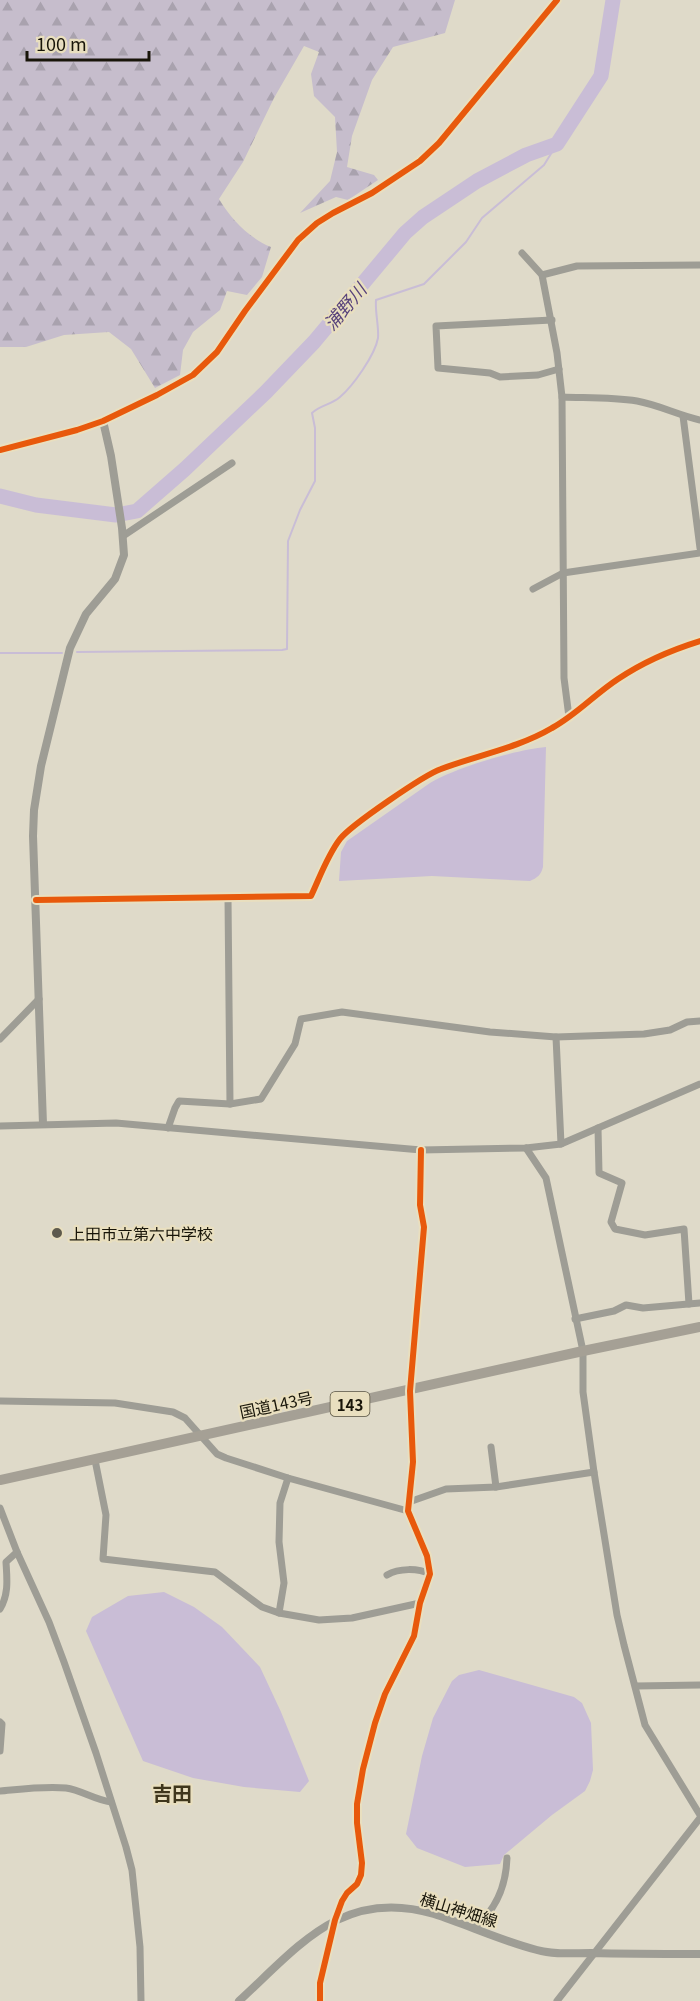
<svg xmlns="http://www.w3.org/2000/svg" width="700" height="2001" font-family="Georgia,'Noto Sans JP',serif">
<defs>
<pattern id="forest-firs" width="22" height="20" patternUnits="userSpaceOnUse" patternTransform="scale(1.5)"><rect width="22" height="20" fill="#c6bdcc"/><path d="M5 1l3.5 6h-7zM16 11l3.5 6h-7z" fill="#a9a2ae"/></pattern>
</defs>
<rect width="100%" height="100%" fill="#dfdac9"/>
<!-- forest -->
<path fill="url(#forest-firs)" d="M0,0H455L445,33L393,47L372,80L352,136L347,167L374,175L378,180L348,200L336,197L300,213L330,181L337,152L335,117L314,96L311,74L319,52L304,46L274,98L243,162L219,199C231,219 249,238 271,247L262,277L247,295L227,291L220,310L193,332L183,350L180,375L155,388L131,349L109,332L64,335L26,347H0Z"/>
<!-- water -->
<g fill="#c9bdd6">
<path d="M546,747L543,867C541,875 537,878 530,881L432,876L339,881L341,852L347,841L430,783C457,767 515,750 546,747Z"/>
<polygon points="164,1592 194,1607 222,1627 260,1667 281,1712 309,1781 300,1792 244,1787 193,1778 143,1761 86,1631 92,1617 128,1596"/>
<polygon points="479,1670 574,1697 582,1703 591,1723 593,1770 590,1781 585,1791 552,1815 504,1855 500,1864 465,1867 417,1848 406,1834 422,1756 433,1718 452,1681 459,1675"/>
</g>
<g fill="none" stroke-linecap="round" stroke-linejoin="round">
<!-- stream -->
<g stroke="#c9bdd6" stroke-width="2">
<path d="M77,652L282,650L287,649L288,541L300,510L315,481V428L312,413C320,405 331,405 340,397C353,386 375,355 378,338C379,326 375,313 376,300L424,284L466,242L482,218L544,165L557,144"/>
<polyline points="0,653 62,653"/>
</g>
<!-- river -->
<polyline stroke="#c9bdd6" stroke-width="15" points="0,496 36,505 116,515 137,511 185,469 266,392 314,342 405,233 423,217 477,181 526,155 557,144 601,76 613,0"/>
<!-- minor -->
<g stroke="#9e9d95" stroke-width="7">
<polyline points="522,253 542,275 557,353 562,397 564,678 569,717"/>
<polyline points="542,275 577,266 700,265"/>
<polyline points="552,320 436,326 438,368 490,373 500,377 538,375 559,369"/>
<path d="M562,397C586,398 612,397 637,401C659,405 678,415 700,420"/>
<polyline points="683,416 700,548"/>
<polyline points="0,450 77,430 103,421 157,395 193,375 217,352 245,311 298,240 317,223 333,213 372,193 420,161 439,143 557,0"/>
<polyline points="123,536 232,463"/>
<polyline points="533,589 563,573 700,553"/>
<polyline points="228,898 230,1104"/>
<path d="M36,900L311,896C320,877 327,856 340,839C351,825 424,775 441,769C478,755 518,748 552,728C576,715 595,694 618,679C643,662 671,650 700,641"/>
<polyline points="556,1037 561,1144"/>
<polyline points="0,1039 39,999"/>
<polyline points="0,1126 116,1123 421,1150 526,1148 561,1144 700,1084"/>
<polyline points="168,1128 175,1108 179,1101 230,1104 261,1099 295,1044 301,1019 342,1012 490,1032 556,1037 644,1034 670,1030 687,1022 700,1021"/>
<polyline points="598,1128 599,1173 622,1183 611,1222 615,1229 645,1235 684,1229 689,1304"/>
<polyline points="526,1148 546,1178 583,1351 583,1392 594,1472 617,1615 624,1645 645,1725 700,1815"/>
<polyline points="575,1319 614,1311 626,1305 643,1308 700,1303"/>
<polyline points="0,1401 115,1403 173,1412 185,1418 217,1454 226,1458 288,1478 408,1511"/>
<polyline points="491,1447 496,1487"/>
<polyline points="95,1460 106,1515 103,1559 215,1572 262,1607 279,1613 319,1620 352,1618 420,1603"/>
<polyline points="409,1502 446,1489 496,1487 594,1472"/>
<polyline points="0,1508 17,1552 49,1622 64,1662 96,1753 126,1847 132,1870 140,1947 141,2001"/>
<path d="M387,1575C399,1568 418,1568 430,1574"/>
<path d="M0,1609C9,1594 7,1579 6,1562L17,1552"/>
<polyline points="279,1613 284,1583 279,1542 280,1503 288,1478"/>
<polyline points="636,1686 700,1685"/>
<polyline points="0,1722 2,1724 0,1751"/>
<path d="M0,1791C22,1789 44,1786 66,1788C81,1790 95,1800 111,1802"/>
<path d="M474,1928C496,1910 506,1886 507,1858"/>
<polyline points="320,2001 320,1983 335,1920 342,1901 347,1893 357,1884 361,1875 362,1863 357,1823 357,1804 363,1769 375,1723 385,1694 414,1636 420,1603 430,1574 427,1556 408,1511 413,1462 410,1391 424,1227 420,1205 421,1150"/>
<polyline points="557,2001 700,1818"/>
</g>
<!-- tertiary -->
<g stroke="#9e9d95" stroke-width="8">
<polyline points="43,1124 33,836 34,810 41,766 70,648 86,614 115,579 124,555 122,528 111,456 103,421"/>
<path d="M239,2001C299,1946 343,1887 434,1914C468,1925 502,1941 537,1950C554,1955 573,1953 591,1953C627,1954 664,1954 700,1954"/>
</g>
<!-- trunk -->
<polyline stroke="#a5a095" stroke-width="10" points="0,1480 583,1351 700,1327"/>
<defs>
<g id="cycleway">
<polyline points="0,450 77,430 103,421 157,395 193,375 217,352 245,311 298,240 317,223 333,213 372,193 420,161 439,143 557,0"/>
<path d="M36,900L311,896C320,877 327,856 340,839C351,825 424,775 441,769C478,755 518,748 552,728C576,715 595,694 618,679C643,662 671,650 700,641"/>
<polyline points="320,2001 320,1983 335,1920 342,1901 347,1893 357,1884 361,1875 362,1863 357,1823 357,1804 363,1769 375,1723 385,1694 414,1636 420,1603 430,1574 427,1556 408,1511 413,1462 410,1391 424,1227 420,1205 421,1150"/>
</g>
</defs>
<!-- cycleway casing -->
<use href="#cycleway" stroke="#e9dfbf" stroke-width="10"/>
<!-- cycleway -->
<use href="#cycleway" stroke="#e8590c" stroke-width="6"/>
</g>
<!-- markers -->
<circle fill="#5e5a4c" stroke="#e9dfbf" stroke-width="2" cx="57" cy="1233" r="6"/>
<g text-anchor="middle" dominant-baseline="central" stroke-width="4.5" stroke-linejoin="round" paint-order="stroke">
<!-- shield labels -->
<rect fill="#e9dfbf" stroke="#575240" stroke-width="1.5" x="330.5" y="1392" width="39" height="24" rx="4.5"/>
<g font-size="15" font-weight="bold" fill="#181509">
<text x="350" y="1404">143</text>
</g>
<!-- poi labels -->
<g font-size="16" fill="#181509" stroke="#e9dfbf" text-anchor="start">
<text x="69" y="1233">上田市立第六中学校</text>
</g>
<!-- street labels -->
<g font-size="16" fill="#181509" stroke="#e9dfbf">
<text transform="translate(276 1404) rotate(-12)">国道143号</text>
<text transform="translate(459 1909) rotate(17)">横山神畑線</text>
</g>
<!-- water labels -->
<g font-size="18" font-style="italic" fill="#58437b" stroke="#e9dfbf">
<text transform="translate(344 306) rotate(-50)">浦野川</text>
</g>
<!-- quarter labels -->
<g font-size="20" font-weight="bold" fill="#3f361c" stroke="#e9dfbf">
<text x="172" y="1792">吉田</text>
</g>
</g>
<!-- scale -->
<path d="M27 51v9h122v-9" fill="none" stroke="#181509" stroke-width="3"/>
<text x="36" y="51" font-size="18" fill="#181509" stroke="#e9dfbf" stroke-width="4.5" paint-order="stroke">100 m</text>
</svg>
